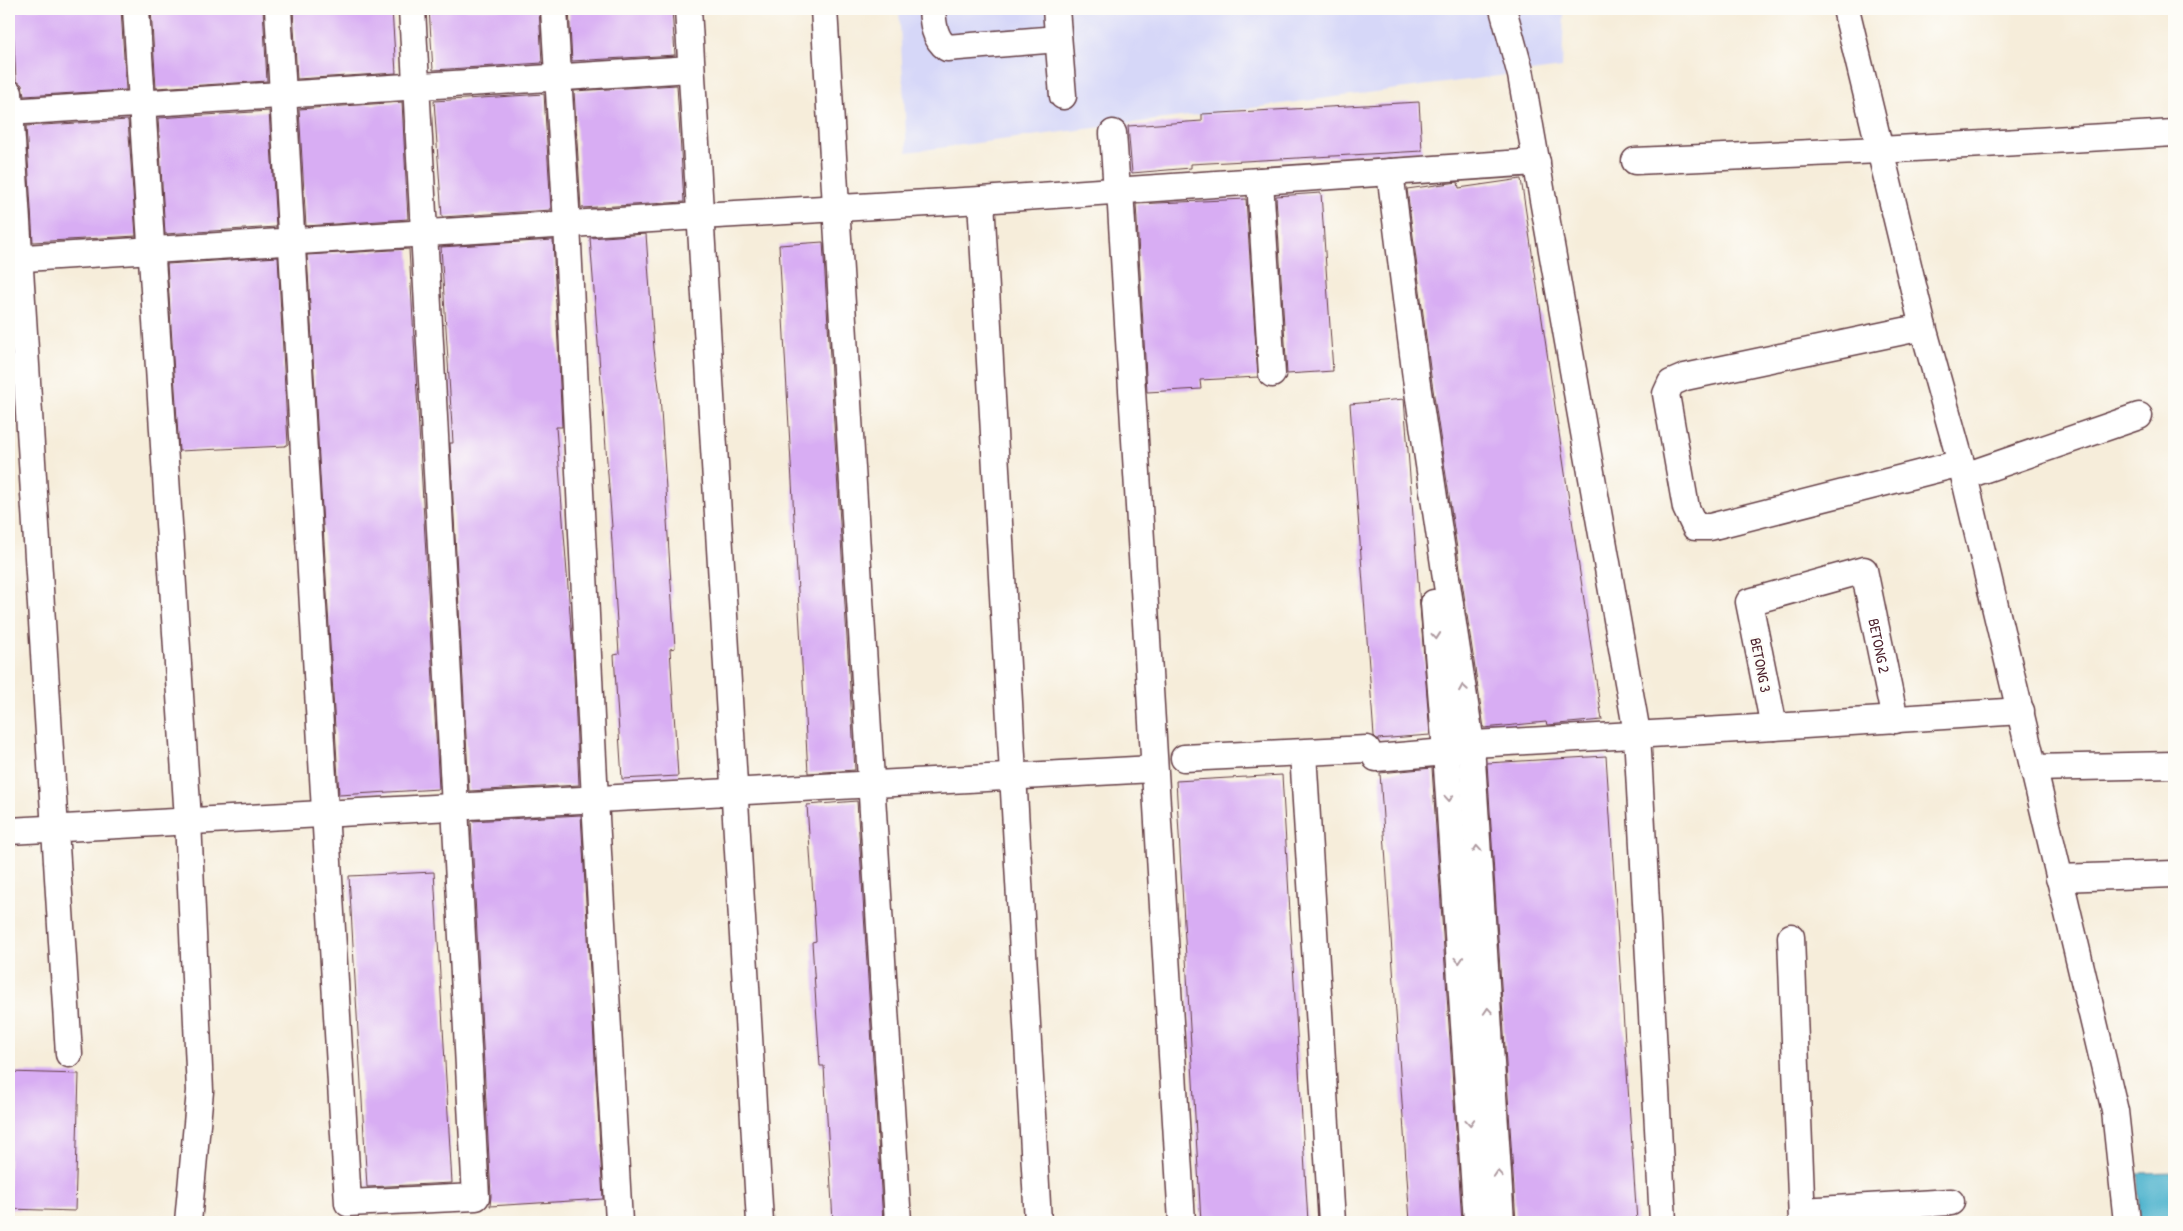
<svg xmlns="http://www.w3.org/2000/svg" width="2183" height="1231" font-family="'Patrick Hand',sans-serif">
<rect width="100%" height="100%" fill="#fdfcf7"/>
<filter id="ink" filterUnits="userSpaceOnUse"><feTurbulence type="fractalNoise" baseFrequency=".02" numOctaves="2"/><feDisplacementMap in="SourceGraphic" scale="10" xChannelSelector="R" yChannelSelector="G"/><feConvolveMatrix kernelMatrix="1 2 1 2 8 2 1 2 1" color-interpolation-filters="sRGB"/></filter>
<filter id="wash" filterUnits="userSpaceOnUse"><feTurbulence type="fractalNoise" baseFrequency=".0096" numOctaves="4" result="noise"/><feDisplacementMap in="SourceGraphic" scale="20" xChannelSelector="R" yChannelSelector="G"/><feGaussianBlur stdDeviation="1.12" result="paint"/><feColorMatrix in="noise" values="0 0 0 0 0 0 0 0 0 0 0 0 0 0 0 0 0 1.4 0 .05"/><feComposite in="paint" operator="in"/></filter>
<g filter="url(#wash)">
<rect width="100%" height="100%" fill="#f6edda"/>
<!-- built -->
<polygon fill="#d6d7f8" points="899,9 1564,9 1562,68 907,152"/>
<!-- water -->
<polygon fill="#4fb4ce" stroke="#4c6a7c" points="2174,1172 2174,1222 2140,1222 2137,1173"/>
<g id="blocks">
<!-- building -->
<g fill="#d8adf3">
<polygon points="12,9 121,9 126,90 24,96 22,85 16,80"/>
<polygon points="151,9 263,9 267,81 156,88"/>
<polygon points="293,9 392,9 396,73 297,79"/>
<polygon points="429,9 539,9 542,63 433,70"/>
<polygon points="569,9 672,9 675,55 572,61"/>
<polygon points="677,85 684,202 581,208 574,91"/>
<polygon points="544,94 551,210 442,217 434,101"/>
<polygon points="402,102 408,219 306,226 299,109"/>
<polygon points="1419,102 1422,151 1191,164 1191,168 1132,173 1128,126 1202,121 1202,114"/>
<polygon points="269,111 276,227 165,234 158,118"/>
<polygon points="128,120 136,236 33,242 26,126"/>
<polygon points="1521,179 1602,720 1547,725 1546,722 1484,728 1431,376 1407,189 1458,182 1459,188"/>
<polygon points="1321,193 1333,371 1287,374 1276,196"/>
<polygon points="1246,199 1258,377 1200,380 1201,389 1147,392 1136,204"/>
<polygon points="646,234 654,349 660,395 668,520 667,520 675,648 670,649 678,776 622,779 614,655 619,654 611,527 612,527 590,238"/>
<polygon points="553,240 562,427 556,427 573,653 579,785 469,791 450,443 453,443 441,247"/>
<polygon points="823,242 855,770 808,773 779,245"/>
<polygon points="409,249 439,789 339,795 307,255"/>
<polygon points="278,257 288,444 285,446 179,451 167,264"/>
<polygon points="1404,399 1430,735 1377,739 1374,736 1350,404"/>
<polygon points="1606,756 1637,1222 1516,1222 1487,763"/>
<polygon points="1432,768 1462,1222 1410,1222 1380,773"/>
<polygon points="1282,775 1308,1222 1201,1222 1176,781"/>
<polygon points="857,801 883,1222 833,1222 824,1066 820,1066 812,942 816,941 807,805"/>
<polygon points="581,815 603,1199 490,1206 491,1196 471,821"/>
<polygon points="434,872 452,1183 367,1187 349,876"/>
<polygon points="9,1072 79,1074 75,1211 9,1209"/>
</g>
</g>
</g>
<g filter="url(#ink)">
<use href="#blocks" fill-opacity="0" stroke="#643e45" stroke-width="1"/>
<g fill="none" stroke-linecap="round" stroke-linejoin="round">
<defs>
<g id="minor">
<polyline points="136,9 188,820 200,1091 188,1222"/>
<polyline points="278,9 348,1203 476,1197 412,9"/>
<polyline points="554,9 567,224 595,800 619,1222"/>
<polyline points="688,9 760,1222"/>
<polyline points="824,9 898,1222"/>
<path d="M932,9C933,23 934,39 947,48L1058,39"/>
<polyline points="1056,9 1063,96"/>
<polyline points="1503,9 1521,75 1637,733 1663,1222"/>
<polyline points="1846,9 1923,327 1961,463 2115,1111 2127,1222"/>
<polyline points="9,93 69,1054"/>
<polyline points="9,112 691,69"/>
<polyline points="1113,133 1117,191"/>
<polyline points="1635,161 1880,150 2174,133"/>
<polyline points="1390,172 1416,378 1471,744 1501,1222"/>
<polyline points="1260,181 1272,374"/>
<polyline points="1120,190 1182,1222"/>
<polyline points="981,200 1038,1222"/>
<polyline points="9,259 700,216 981,200 1537,162"/>
<polyline points="1923,327 1685,377 1671,383 1666,394 1686,508 1695,527 1710,527 1961,463"/>
<polyline points="1965,476 2139,416"/>
<polyline points="1434,603 1446,752 1477,1222"/>
<path id="s1" d="M1774,727L1749,602L1864,570L1895,720"/>
<polyline points="1455,745 1774,727 2021,711"/>
<polyline points="1303,753 1332,1222"/>
<polyline points="1184,758 1367,749"/>
<polyline points="1376,758 1446,752"/>
<polyline points="2033,768 2174,765"/>
<polyline points="9,831 1153,769"/>
<polyline points="2059,878 2174,874"/>
<polyline points="1791,937 1802,1222"/>
<polyline points="1802,1211 1951,1202"/>
</g>
</defs>
<!-- minor casing -->
<use href="#minor" stroke="#643e45" stroke-width="29"/>
<!-- minor -->
<use href="#minor" stroke="#fff" stroke-width="26"/>
</g>
<!-- one-way arrows -->
<defs><path id="oneway-chevron" d="M-2-3.5L2.5 0L-2 3.5" fill="none" stroke-width="1.6" stroke-linecap="round" stroke-linejoin="round" transform="scale(1.25)"/></defs>
<g stroke="#ae9aa0">
<use href="#oneway-chevron" transform="translate(1436 636) rotate(85)"/>
<use href="#oneway-chevron" transform="translate(1463 688) rotate(-99)"/>
<use href="#oneway-chevron" transform="translate(1449 798) rotate(86)"/>
<use href="#oneway-chevron" transform="translate(1477 849) rotate(-94)"/>
<use href="#oneway-chevron" transform="translate(1459 960) rotate(86)"/>
<use href="#oneway-chevron" transform="translate(1488 1011) rotate(-94)"/>
<use href="#oneway-chevron" transform="translate(1470 1122) rotate(86)"/>
<use href="#oneway-chevron" transform="translate(1498 1174) rotate(-94)"/>
</g>
</g>
<g text-anchor="middle" dominant-baseline="central" stroke-width="4.5" stroke-linejoin="round" paint-order="stroke">
<!-- street labels -->
<g font-size="15" fill="#4a1f2b" stroke="#fdfcf7">
<text stroke="none"><textPath href="#s1" startOffset="324">BETONG 2</textPath></text>
<text transform="translate(1761 665) rotate(79)">BETONG 3</text>
</g>
</g>
<!-- margin -->
<rect width="2183" height="1231" fill="none" stroke="#fdfcf7" stroke-width="30"/>
</svg>
